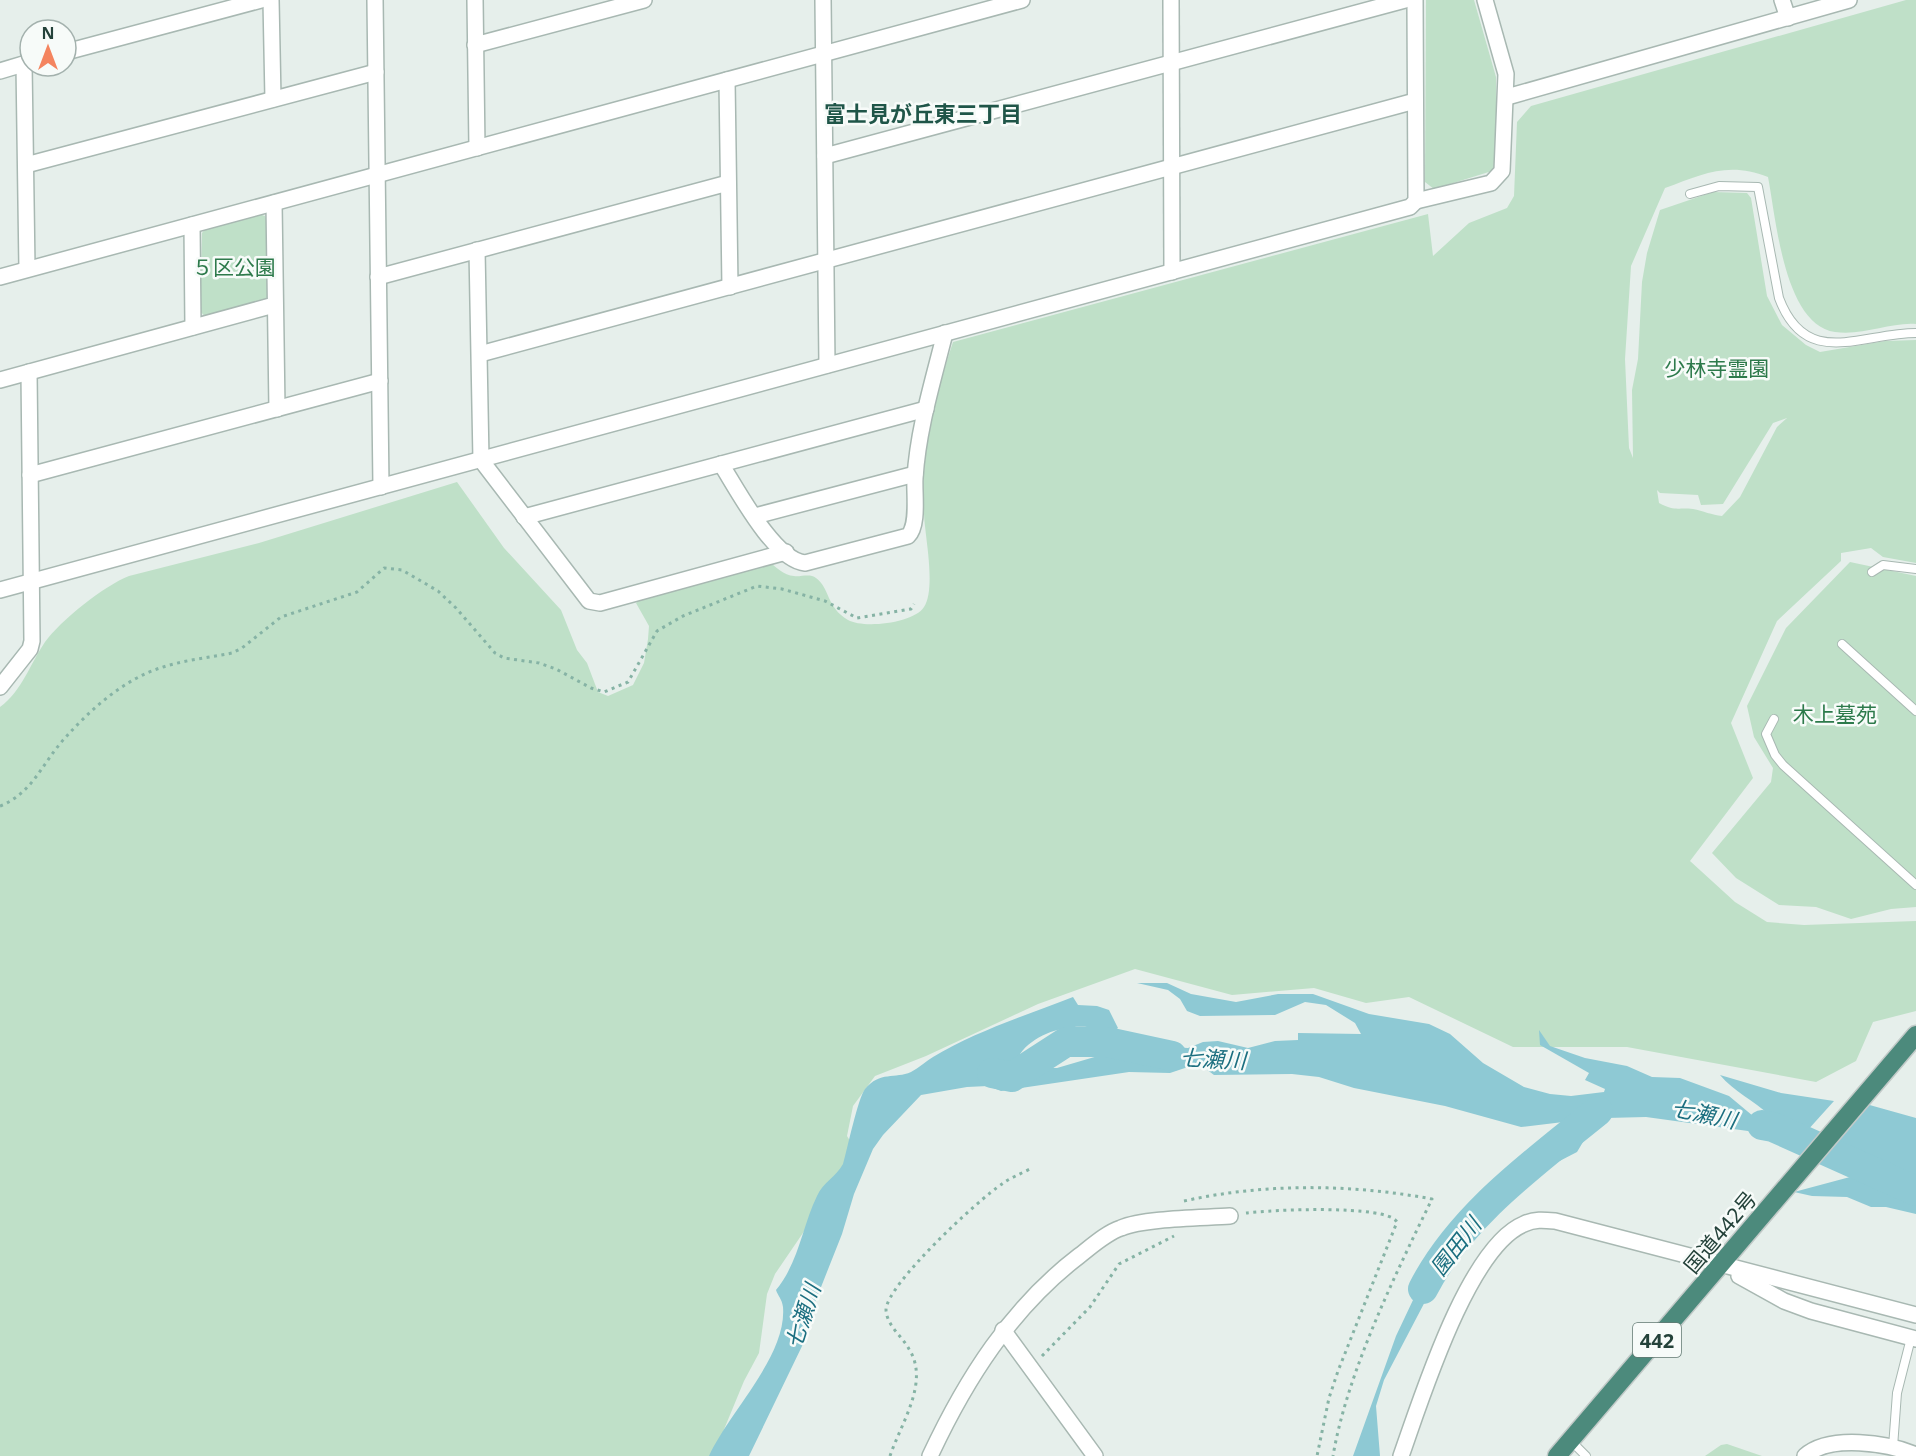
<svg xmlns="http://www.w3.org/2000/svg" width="1916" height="1456" font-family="'Noto Sans','Noto Sans JP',sans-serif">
<rect width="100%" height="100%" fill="#e6efeb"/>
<!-- green -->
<g fill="#bfe0c8" fill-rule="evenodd">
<polygon points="1426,0 1474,0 1496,77 1496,164 1492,171 1434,189 1425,182"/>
<path d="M1906,0H1916V324C1891,322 1863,336 1835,332C1784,325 1776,218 1768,177C1729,161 1702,174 1665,188L1631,266L1625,359L1629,448L1633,458L1632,390L1638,359L1642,282L1647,253L1660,210L1713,192L1747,193L1751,198L1767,296L1782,325L1806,345L1820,352L1885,341L1916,340V563L1883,557L1871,548L1841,553V561L1777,621L1731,723L1753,778L1690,861L1735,902L1767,922L1804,925L1916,921V1011L1873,1022L1856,1061L1816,1082L1627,1047H1513L1409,997L1366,1003L1314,988L1232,995L1135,969L1038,1004L926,1056L875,1076L853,1106L847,1136L852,1144V1161L775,1274L767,1294L759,1353L744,1381L713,1456H0V707C22,691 30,664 45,642C60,621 105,585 129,576L259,543L457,482L504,548L561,610L577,650L587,663L598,692L608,696L633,685L644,663L648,639L649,626L636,603L646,593L767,560C775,566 784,576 794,576C801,577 810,573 816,578C830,588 826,607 848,620C864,629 914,623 924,607C934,593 928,552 926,535C917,468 932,406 953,342L1428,214L1433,256L1469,223L1507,208L1514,196L1517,122L1531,106ZM1787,418L1777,427L1740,497L1722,516C1712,515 1703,511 1693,509C1677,507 1677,512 1659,503L1657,490L1660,493L1698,495L1701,505L1723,504L1773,423Z"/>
<polygon points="259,214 265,216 268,223 267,297 262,304 207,319 200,311 202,233 206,228"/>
<polygon points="1850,562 1916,576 1916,907 1891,909 1851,919 1816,907 1779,905 1736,878 1712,853 1771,782 1773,768 1754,737 1747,706 1786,628"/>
<polygon points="1727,1444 1762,1456 1705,1456 1721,1445"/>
</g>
<!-- water -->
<g fill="#8ec9d4">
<path d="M1137,983H1167L1191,994L1236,1002L1278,994H1313L1369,1014L1429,1024L1450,1034L1483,1063L1524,1087L1550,1094L1571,1096L1604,1092L1605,1089L1585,1080L1589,1073L1540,1045L1539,1030L1550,1046L1585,1058L1627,1066L1652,1077L1680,1078L1729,1096L1753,1116H1770C1754,1100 1734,1092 1720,1075L1781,1093L1834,1101L1797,1142L1748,1131L1646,1117L1606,1118L1595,1122L1577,1152L1548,1167L1531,1173L1506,1190L1429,1294L1384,1380L1376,1406L1380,1456H1353L1396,1336L1431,1262C1439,1255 1451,1254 1458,1247C1477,1228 1481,1192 1507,1175C1532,1158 1577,1158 1580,1120L1521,1127L1445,1106L1354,1088L1319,1077L1292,1074L1214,1075L1202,1066L1194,1065L1170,1073L1129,1072L1001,1091L988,1086L967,1087L921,1095L883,1135L873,1149L854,1194L842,1234L808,1320L804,1342L749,1456H709C729,1412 787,1356 783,1307C782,1299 778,1296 776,1290C799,1262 802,1227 817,1196C823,1182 836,1177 843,1164C847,1150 858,1098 865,1089C880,1071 895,1079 911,1072C919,1068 926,1061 933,1057C976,1031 1027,1015 1073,997L1078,1005L1097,1006L1109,1010L1118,1028L1111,1033C1083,1020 1039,1028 1020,1054L1032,1068H1057L1115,1051L1148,1046L1188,1048L1203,1042L1218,1041L1248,1048L1275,1041L1298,1040V1033L1361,1034L1355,1023L1326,1005L1305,1002L1275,1015L1200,1016L1187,1011L1180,999L1168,990Z"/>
<polygon points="1866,1104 1916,1118 1916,1214 1886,1207 1871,1207 1847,1197 1812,1196 1794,1192 1850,1177 1856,1173 1849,1166 1823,1156"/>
</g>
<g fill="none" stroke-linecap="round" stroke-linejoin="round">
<!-- river -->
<g stroke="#8ec9d4" stroke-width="30">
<polyline points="992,1073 1012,1077 1066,1042 1107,1042 1172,1056"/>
<polyline points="1762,1125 1773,1127 1916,1191"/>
<path d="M1423,1289C1461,1215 1534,1163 1598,1111"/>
</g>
<defs>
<g id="service">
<path d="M1690,194L1719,186L1758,187L1779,298C1806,370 1861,333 1916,333"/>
<polyline points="1872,572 1883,565 1916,569"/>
<polyline points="1842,644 1916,711"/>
<polyline points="1774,719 1766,734 1775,755 1783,765 1916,885"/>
<polyline points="1571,1441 1586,1456"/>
<polyline points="1893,1447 1897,1393 1911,1338"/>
</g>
<g id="minor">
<polyline points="271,0 273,99"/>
<polyline points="375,0 381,487"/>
<polyline points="475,0 477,148"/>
<polyline points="823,0 827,365"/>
<polyline points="1171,0 1172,272"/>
<polyline points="1782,0 1788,18"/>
<polyline points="475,45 644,0"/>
<polyline points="66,52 261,0"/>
<polyline points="24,64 27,269"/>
<polyline points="0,71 30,62"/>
<polyline points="727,80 730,287"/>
<polyline points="1507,97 1849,0"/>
<polyline points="825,156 1405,0"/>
<polyline points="26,165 376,72"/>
<polyline points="1416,201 1491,183 1502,171 1506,74 1485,0"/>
<polyline points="274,203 277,409"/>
<polyline points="192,225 193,327"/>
<polyline points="477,250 481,460 589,601 600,603 786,552"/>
<polyline points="0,277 1022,0"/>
<polyline points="378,277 728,183"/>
<polyline points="480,354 1415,101"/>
<polyline points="0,380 274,305"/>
<path d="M721,464C737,489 774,560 805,563L908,536C919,525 914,494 915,478C918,429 933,381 945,333"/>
<polyline points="30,475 380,381"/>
<polyline points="755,516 915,474"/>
<polyline points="524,517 926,409"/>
<polyline points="0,590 1410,207 1416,201 1415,0"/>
<polyline points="0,687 30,649 32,641 29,372"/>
<polyline points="1739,1276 1784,1301 1811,1311 1916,1339"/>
<polyline points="1003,1330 1095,1456"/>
<path d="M930,1456C966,1379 1011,1308 1079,1256C1092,1246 1106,1233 1121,1228C1144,1218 1203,1218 1230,1216"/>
<path d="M1401,1456C1421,1400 1468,1247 1524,1224C1534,1219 1544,1220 1555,1221L1916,1315"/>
<path d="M1805,1456C1830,1434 1888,1443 1916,1455"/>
</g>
<polyline id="trunk" points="1557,1456 1916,1035"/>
</defs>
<!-- service casing -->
<use href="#service" stroke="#a8b8b2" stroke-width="10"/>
<!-- minor casing -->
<use href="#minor" stroke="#a8b8b2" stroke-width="18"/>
<!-- trunk casing -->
<use href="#trunk" stroke="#c2cac8" stroke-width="21"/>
<!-- path -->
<g stroke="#86b3a5" stroke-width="3" stroke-dasharray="3 4.5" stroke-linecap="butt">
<path d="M0,806C33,793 42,763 65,738C90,710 123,680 160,668C183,660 208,658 232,653L242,648L281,617L357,592L384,568L402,570L438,591L456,608L495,653L504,658L539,663L556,669L591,688L604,692L628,682L657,631L683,616L757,586L782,589L825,601L857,618L911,609L914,604"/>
<path d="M1184,1201C1265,1183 1351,1184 1432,1199C1395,1275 1347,1373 1333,1456"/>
<path d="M1246,1213C1269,1210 1387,1204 1397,1222L1338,1371L1329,1398L1317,1456"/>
<polyline points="1042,1356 1090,1307 1119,1264 1174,1236"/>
<path d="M890,1456C901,1423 930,1382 909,1349C902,1336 887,1326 886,1310C886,1285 979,1199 1002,1184C1010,1178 1020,1174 1030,1169"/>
</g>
<!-- service -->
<use href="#service" stroke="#fff" stroke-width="8"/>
<!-- minor -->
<use href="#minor" stroke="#fff" stroke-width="15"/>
<!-- trunk -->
<use href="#trunk" stroke="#4c8a7c" stroke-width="18"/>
</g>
<g text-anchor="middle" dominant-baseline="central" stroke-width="5" stroke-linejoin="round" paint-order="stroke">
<!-- shield labels -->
<rect fill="#f7fbf9" stroke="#637a73" stroke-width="1.5" x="1633" y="1323" width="48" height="34" rx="4.5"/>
<g font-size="20" font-weight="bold" fill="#24423a">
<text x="1657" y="1340">442</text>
</g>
<!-- park labels -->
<g font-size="21" fill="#2d7a4b" stroke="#f7fbf9">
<text x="234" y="267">５区公園</text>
<text x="1717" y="368">少林寺霊園</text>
<text x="1835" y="714">木上墓苑</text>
</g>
<!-- street labels -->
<g font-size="21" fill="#24423a" stroke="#f7fbf9">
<text transform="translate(1720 1232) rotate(-50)">国道442号</text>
</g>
<!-- neighbourhood labels -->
<g font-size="22" font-weight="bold" fill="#1f5548" stroke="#f7fbf9">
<text x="923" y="113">富士見が丘東三丁目</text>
</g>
<!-- water labels -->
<g font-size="22" font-style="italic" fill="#1c6f80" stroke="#f7fbf9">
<text transform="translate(1213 1058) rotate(3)">七瀬川</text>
<text transform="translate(1704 1113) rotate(12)">七瀬川</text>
<text transform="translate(1455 1246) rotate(-52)">園田川</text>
<text transform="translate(802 1316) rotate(-72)">七瀬川</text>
</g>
</g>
<!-- north arrow -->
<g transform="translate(48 48)"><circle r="28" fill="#f7fbf9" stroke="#a3b1ad" stroke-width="1.5"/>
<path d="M0-4.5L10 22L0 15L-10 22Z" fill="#f4845f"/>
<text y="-9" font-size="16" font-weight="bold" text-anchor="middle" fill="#24423a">N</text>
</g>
</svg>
